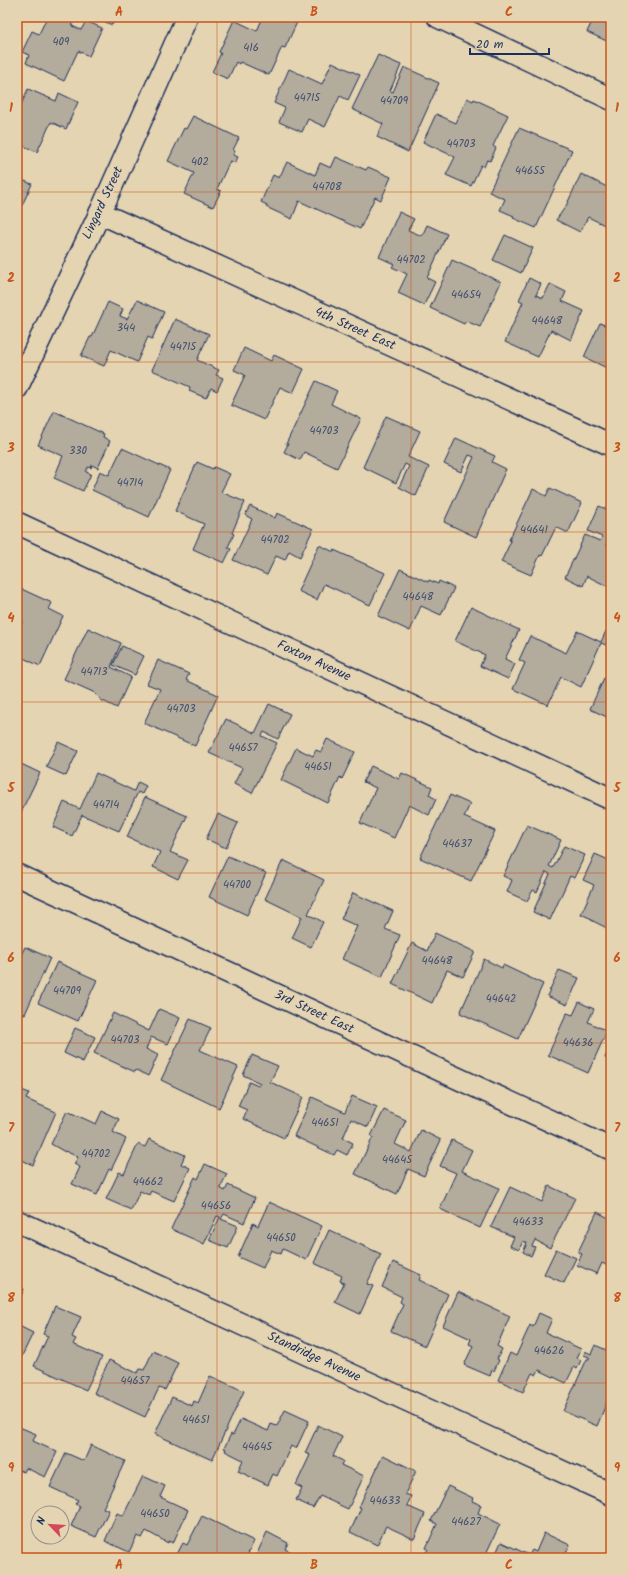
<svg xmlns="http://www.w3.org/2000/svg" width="628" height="1575" font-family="Kalam,sans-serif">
<rect width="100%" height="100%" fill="#e5d4b1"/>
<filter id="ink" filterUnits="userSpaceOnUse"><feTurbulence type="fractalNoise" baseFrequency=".025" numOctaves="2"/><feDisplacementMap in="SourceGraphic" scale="8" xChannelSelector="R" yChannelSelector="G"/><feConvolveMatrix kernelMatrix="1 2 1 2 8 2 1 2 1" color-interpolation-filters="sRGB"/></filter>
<g filter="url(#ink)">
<!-- building -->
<g fill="#b3ab9c" stroke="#1b2f5e">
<polygon points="47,17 52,17 61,21 63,17 72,17 75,19 72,26 81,30 86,21 102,28 89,56 78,51 64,81 26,63 29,55 22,52 32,31 39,34"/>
<polygon points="95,17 115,17 112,25"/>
<polygon points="263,17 299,18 285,48 282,47 269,75 240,62 239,64 236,62 228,79 212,72 221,53 219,52 234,20 257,31"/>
<polygon points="594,17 611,17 611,43 587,32"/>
<polygon points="378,55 401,65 390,91 393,92 404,67 439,83 408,152 377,137 383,124 352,109"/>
<polygon points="332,62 360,75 348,100 340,96 325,127 308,119 302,132 279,122 285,108 274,103 289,69 322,84"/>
<polygon points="28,89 56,101 59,93 78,102 66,129 51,122 37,152 17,143 17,114"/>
<polygon points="467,98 473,101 474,99 508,115 493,146 496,148 490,161 487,160 484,167 481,165 471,186 446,175 455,157 423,142 436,114 456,123"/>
<polygon points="193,116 239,138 233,150 235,151 233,155 238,157 235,163 230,161 217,189 221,191 213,207 184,194 194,173 168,161 184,128 186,129"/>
<polygon points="519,128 572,150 536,228 513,218 514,216 500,210 505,199 489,192"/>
<polygon points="336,157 366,170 368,167 391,177 381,200 375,197 360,229 299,201 292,219 266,207 267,205 261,202 273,175 279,178 287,162 315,175 320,163 331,168"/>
<polygon points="581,174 611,189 611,228 588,217 580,232 556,220 566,206"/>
<polygon points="17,178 32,184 17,216"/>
<polygon points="399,212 414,219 408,230 422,236 427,225 447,234 427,278 435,282 424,305 398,293 407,274 392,267 394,264 379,257"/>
<polygon points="505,235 533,248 521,273 493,260"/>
<polygon points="452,260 501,282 480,327 466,321 464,324 430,308"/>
<polygon points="529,278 541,284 536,295 543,298 550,284 566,292 562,301 584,311 571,340 551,330 538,357 505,342 523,302 519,300"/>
<polygon points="137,300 164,312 152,339 148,337 137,362 111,350 104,366 81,356 90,337 92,337 108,302 123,309 120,316 127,319"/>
<polygon points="175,319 209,334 197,360 219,370 216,375 223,378 217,391 211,388 206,398 189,391 190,387 152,370"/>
<polygon points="600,323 611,328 611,370 584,357"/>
<polygon points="244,348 271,361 274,355 304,369 293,393 280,387 264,420 231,405 245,375 234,370"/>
<polygon points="316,381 337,391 331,404 361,419 337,468 304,452 300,460 284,452 288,444 286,444"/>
<polygon points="54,411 104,434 103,437 110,441 98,468 92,465 91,468 88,467 86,472 91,474 83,491 54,478 63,456 38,445"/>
<polygon points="386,416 420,431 408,457 429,467 416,496 399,487 409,466 405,464 396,483 363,467"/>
<polygon points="456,438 495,456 492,462 506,469 476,537 444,522 474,457 469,455 461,472 444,464"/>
<polygon points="122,448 170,470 149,517 92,490 100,471 109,475"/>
<polygon points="197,462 213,469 214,467 230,474 221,492 245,502 232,533 234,534 228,547 231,549 224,563 193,549 204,524 175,511"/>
<polygon points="550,488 582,503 568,533 556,527 542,556 540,555 531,575 501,562 511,541 509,540 533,489 546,496"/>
<polygon points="250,506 275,518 277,513 313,529 300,557 289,551 285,560 276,556 267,575 233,560 252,519 245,515"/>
<polygon points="599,506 611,511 611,534 606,545 611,547 611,588 587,576 583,586 565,577 585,535 600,541 602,537 588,531"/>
<polygon points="319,545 334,552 334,550 385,573 370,605 324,584 317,600 298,591"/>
<polygon points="400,569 428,582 429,580 438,584 439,581 454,588 441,615 421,606 410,631 378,616"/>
<polygon points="17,587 52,603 49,609 63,616 40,666 17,655 17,632 23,620 17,617"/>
<polygon points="471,607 519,630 505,659 515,664 508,679 480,666 485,655 455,641"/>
<polygon points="88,628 121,643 111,667 131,677 117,708 101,700 93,692 64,679"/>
<polygon points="577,631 601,642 606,631 611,633 611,643 609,646 601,643 581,687 561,677 548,705 513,689 525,663 519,660 530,636 566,653"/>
<polygon points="122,646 144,656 135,675 113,665"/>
<polygon points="158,660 189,674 186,680 218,695 195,746 144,723 160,689 147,684"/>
<polygon points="604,678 611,681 611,719 590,709"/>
<polygon points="269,704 290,714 278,739 264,732 262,736 277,743 252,793 234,784 242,768 209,753 226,719 255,733"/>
<polygon points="327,739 355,752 342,779 340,777 328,803 281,780 296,748 313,756 316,750 321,752"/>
<polygon points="58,742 78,751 66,776 46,767"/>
<polygon points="17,762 40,773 20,814 17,812"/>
<polygon points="371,766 399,779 402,773 432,787 429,795 436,799 429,815 409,805 394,838 360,823 376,788 363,782"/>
<polygon points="96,773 134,791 138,782 146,786 142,794 138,792 119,831 82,815 72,836 53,827 64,802 80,809"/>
<polygon points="450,795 470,804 464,817 495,831 471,881 420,858"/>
<polygon points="145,797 187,816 170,852 188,860 178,879 153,867 160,852 127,837"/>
<polygon points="218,814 238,823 226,848 206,839"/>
<polygon points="527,825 561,840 549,866 553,868 564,846 585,855 574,878 570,876 550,920 533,912 550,874 546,872 537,892 533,890 527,901 507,892 512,880 503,876"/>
<polygon points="595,854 611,861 611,930 591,920 592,919 581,914 594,885 583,880"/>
<polygon points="228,856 266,873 247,915 209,897"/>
<polygon points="283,860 324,880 308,914 323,922 311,947 292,938 302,917 265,899"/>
<polygon points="353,893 393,911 385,929 400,935 382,977 342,959 357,926 341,919"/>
<polygon points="435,933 475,952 463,977 447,970 432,1003 392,984 412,943 427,951"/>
<polygon points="25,947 50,958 25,1014 17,1011 17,963"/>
<polygon points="484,959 502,968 503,965 543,984 518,1039 460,1013"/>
<polygon points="57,962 97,980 78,1021 38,1003"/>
<polygon points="559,970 579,978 567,1005 547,996"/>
<polygon points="579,1002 594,1009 588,1022 607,1031 588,1073 548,1055 567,1013 573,1015"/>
<polygon points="159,1009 180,1018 168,1044 151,1037 146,1049 158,1055 148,1076 136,1070 135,1072 94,1053 113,1013 149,1031"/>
<polygon points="190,1019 211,1028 200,1050 238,1067 219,1108 161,1080"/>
<polygon points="75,1028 95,1037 83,1062 64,1053"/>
<polygon points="611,1044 611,1061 605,1058"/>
<polygon points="252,1055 278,1066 270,1082 303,1097 284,1138 243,1119 247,1110 238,1106 249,1082 258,1086 260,1083 243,1075"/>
<polygon points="17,1088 29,1093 26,1099 56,1112 33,1165 17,1158"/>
<polygon points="352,1096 377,1107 368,1127 351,1119 343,1138 353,1143 347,1155 337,1150 334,1155 294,1136 312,1097 345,1112"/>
<polygon points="384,1110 406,1120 395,1144 411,1152 421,1130 441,1140 424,1176 408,1169 397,1194 355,1174 373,1137 371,1136"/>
<polygon points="67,1111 96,1124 102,1111 119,1119 113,1132 126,1139 111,1170 109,1169 97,1195 72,1184 80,1167 74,1164 78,1157 65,1151 65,1152 51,1144"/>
<polygon points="149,1139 185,1155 181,1164 190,1168 174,1201 151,1191 149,1195 140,1191 131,1210 106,1199 119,1172 124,1174 138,1144 145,1147"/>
<polygon points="452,1140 472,1150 462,1171 499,1188 480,1228 440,1209 456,1173 440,1166"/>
<polygon points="205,1164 227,1174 220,1188 225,1191 228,1185 255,1198 244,1223 224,1214 221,1219 238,1226 228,1248 209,1240 220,1217 217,1216 204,1244 171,1229 195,1177 198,1179"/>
<polygon points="549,1186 575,1198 550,1248 535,1240 532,1246 535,1247 531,1256 523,1252 527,1243 523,1241 519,1250 510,1246 514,1237 491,1227 510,1187 542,1202"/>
<polygon points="269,1202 322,1226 306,1260 283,1249 281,1254 271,1250 263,1268 238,1257 253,1223 258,1226"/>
<polygon points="597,1212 611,1219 611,1267 602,1263 597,1274 577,1265 582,1254 578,1252"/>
<polygon points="329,1230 381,1254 367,1284 373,1286 360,1314 335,1302 344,1283 340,1281 342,1276 314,1263"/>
<polygon points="556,1249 576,1258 564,1283 544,1274"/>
<polygon points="393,1262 421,1275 419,1280 448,1294 425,1346 391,1331 403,1304 400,1302 402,1297 382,1287"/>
<polygon points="17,1286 24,1289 17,1305"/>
<polygon points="458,1292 510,1316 497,1346 502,1349 497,1359 499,1360 494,1371 492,1370 490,1376 464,1365 473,1346 469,1344 471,1339 443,1326"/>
<polygon points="55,1306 81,1317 72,1337 76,1339 73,1344 102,1357 86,1390 34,1366 48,1336 43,1334"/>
<polygon points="539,1313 552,1319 546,1333 581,1349 577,1358 581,1360 577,1369 574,1367 566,1383 539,1370 536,1375 532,1373 523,1392 498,1380 510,1353 516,1356 530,1325 533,1327"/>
<polygon points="17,1325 33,1333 21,1358 17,1356"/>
<polygon points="595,1345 611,1352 611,1404 607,1402 597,1426 563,1411 587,1359 589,1359 589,1357 584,1355 585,1351 591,1354"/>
<polygon points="153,1351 178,1363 165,1390 159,1388 145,1417 94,1393 109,1360 137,1373 140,1369 144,1370"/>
<polygon points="210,1376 244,1391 212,1460 155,1434 172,1397 192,1406 194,1401 198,1403"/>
<polygon points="285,1410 309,1421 296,1449 291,1446 277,1476 273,1474 268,1485 238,1471 243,1460 225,1451 226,1449 224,1448 231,1434 233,1435 241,1419 268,1431 271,1424 277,1426"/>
<polygon points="318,1425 342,1437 333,1456 343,1461 341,1465 364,1476 348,1509 320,1496 313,1508 296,1500 302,1488 296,1485 310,1455 305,1453"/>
<polygon points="17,1426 36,1434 33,1441 57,1452 45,1477 26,1468 24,1472 19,1470 17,1474"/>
<polygon points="91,1445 125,1461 103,1508 109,1510 96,1537 71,1526 80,1506 75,1504 78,1500 50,1487 66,1453 84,1461"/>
<polygon points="383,1455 416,1471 405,1494 411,1496 407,1506 425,1514 414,1539 386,1526 377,1545 350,1532 361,1508 359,1507"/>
<polygon points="143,1476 165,1486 160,1497 188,1510 173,1543 168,1541 168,1543 146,1531 142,1538 137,1536 129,1552 105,1541 117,1513 123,1516"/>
<polygon points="448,1486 473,1498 472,1501 481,1505 478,1513 500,1524 484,1558 423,1558 428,1549 426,1548 437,1524 431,1521"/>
<polygon points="202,1516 254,1541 246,1558 175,1558 183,1543 187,1545"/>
<polygon points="267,1532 288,1543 285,1549 303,1558 255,1558"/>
<polygon points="544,1533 570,1545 563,1558 494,1558 501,1542 529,1555 532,1550 536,1552"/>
</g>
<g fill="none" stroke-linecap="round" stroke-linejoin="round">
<defs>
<g id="street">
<polyline points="438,17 611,99"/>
<polyline points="100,213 611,445"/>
<polyline points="17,388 100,213 187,17"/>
<polyline points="17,523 611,799"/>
<polyline points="17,875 611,1149"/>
<polyline points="17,1221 611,1494"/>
</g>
</defs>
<!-- street casing -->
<use href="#street" stroke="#1b2f5e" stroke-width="24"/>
<!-- street -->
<use href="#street" stroke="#e5d4b1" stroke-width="21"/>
</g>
</g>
<!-- grid -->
<path fill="none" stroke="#c95318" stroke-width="1" stroke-opacity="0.55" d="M217,17V1558M411,17V1558M17,192H611M17,362H611M17,532H611M17,702H611M17,873H611M17,1043H611M17,1213H611M17,1383H611"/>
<g text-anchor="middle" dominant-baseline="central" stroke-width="4" stroke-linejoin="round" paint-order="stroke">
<!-- number labels -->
<g font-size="11" fill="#414e6e">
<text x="61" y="42">409</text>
<text x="251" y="48">416</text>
<text x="307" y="98">44715</text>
<text x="394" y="101">44709</text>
<text x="461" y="144">44703</text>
<text x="200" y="162">402</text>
<text x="530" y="171">44655</text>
<text x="327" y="187">44708</text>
<text x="411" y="260">44702</text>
<text x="466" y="295">44654</text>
<text x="547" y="321">44648</text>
<text x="126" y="328">344</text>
<text x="183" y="347">44715</text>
<text x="324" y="431">44703</text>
<text x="78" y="451">330</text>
<text x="130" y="483">44714</text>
<text x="534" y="530">44641</text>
<text x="275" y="540">44702</text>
<text x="418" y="597">44648</text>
<text x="94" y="672">44713</text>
<text x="181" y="709">44703</text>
<text x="243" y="748">44657</text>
<text x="318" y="767">44651</text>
<text x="106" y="805">44714</text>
<text x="457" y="844">44637</text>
<text x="237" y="885">44700</text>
<text x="437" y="961">44648</text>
<text x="67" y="991">44709</text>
<text x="501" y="999">44642</text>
<text x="125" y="1040">44703</text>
<text x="578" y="1043">44636</text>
<text x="325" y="1123">44651</text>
<text x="96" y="1154">44702</text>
<text x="397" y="1160">44645</text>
<text x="148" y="1182">44662</text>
<text x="216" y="1206">44656</text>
<text x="528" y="1222">44633</text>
<text x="281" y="1238">44650</text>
<text x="549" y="1351">44626</text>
<text x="135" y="1381">44657</text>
<text x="196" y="1420">44651</text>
<text x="257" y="1447">44645</text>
<text x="385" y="1501">44633</text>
<text x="155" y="1514">44650</text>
<text x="466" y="1522">44627</text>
</g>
<!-- street labels -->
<g font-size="13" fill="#1b2f5e" stroke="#e5d4b1">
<text transform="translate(103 203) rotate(-65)">Lingard Street</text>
<text transform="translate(355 329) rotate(24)">4th Street East</text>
<text transform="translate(314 661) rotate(25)">Foxton Avenue</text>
<text transform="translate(314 1012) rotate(25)">3rd Street East</text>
<text transform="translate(314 1357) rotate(25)">Standridge Avenue</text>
</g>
</g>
<!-- margin -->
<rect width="628" height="1575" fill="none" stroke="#e5d4b1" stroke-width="44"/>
<!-- north arrow -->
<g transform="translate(50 1525) rotate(295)"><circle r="19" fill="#e5d4b1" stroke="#949290"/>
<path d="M0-3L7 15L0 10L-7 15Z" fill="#d1495b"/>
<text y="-6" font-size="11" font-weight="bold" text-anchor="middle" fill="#1b2f5e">N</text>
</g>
<!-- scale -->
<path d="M470 48v6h79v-6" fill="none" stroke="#1b2f5e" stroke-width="2"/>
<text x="476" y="48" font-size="12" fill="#1b2f5e" stroke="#e5d4b1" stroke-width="3" paint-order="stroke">20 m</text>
<rect x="22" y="22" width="584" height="1531" fill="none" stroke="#c95318" stroke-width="1.5"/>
<g font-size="13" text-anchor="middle" font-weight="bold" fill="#c95318">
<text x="119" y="16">A</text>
<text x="314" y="16">B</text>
<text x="509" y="16">C</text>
<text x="11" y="112">1</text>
<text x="617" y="112">1</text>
<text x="11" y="282">2</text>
<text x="617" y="282">2</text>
<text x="11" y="452">3</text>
<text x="617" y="452">3</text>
<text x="11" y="622">4</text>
<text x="617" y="622">4</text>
<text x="11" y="792">5</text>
<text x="617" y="792">5</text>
<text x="11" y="962">6</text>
<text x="617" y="962">6</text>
<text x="11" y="1132">7</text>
<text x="617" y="1132">7</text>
<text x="11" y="1302">8</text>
<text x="617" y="1302">8</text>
<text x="11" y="1472">9</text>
<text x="617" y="1472">9</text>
<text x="119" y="1569">A</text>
<text x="314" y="1569">B</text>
<text x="509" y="1569">C</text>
</g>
</svg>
